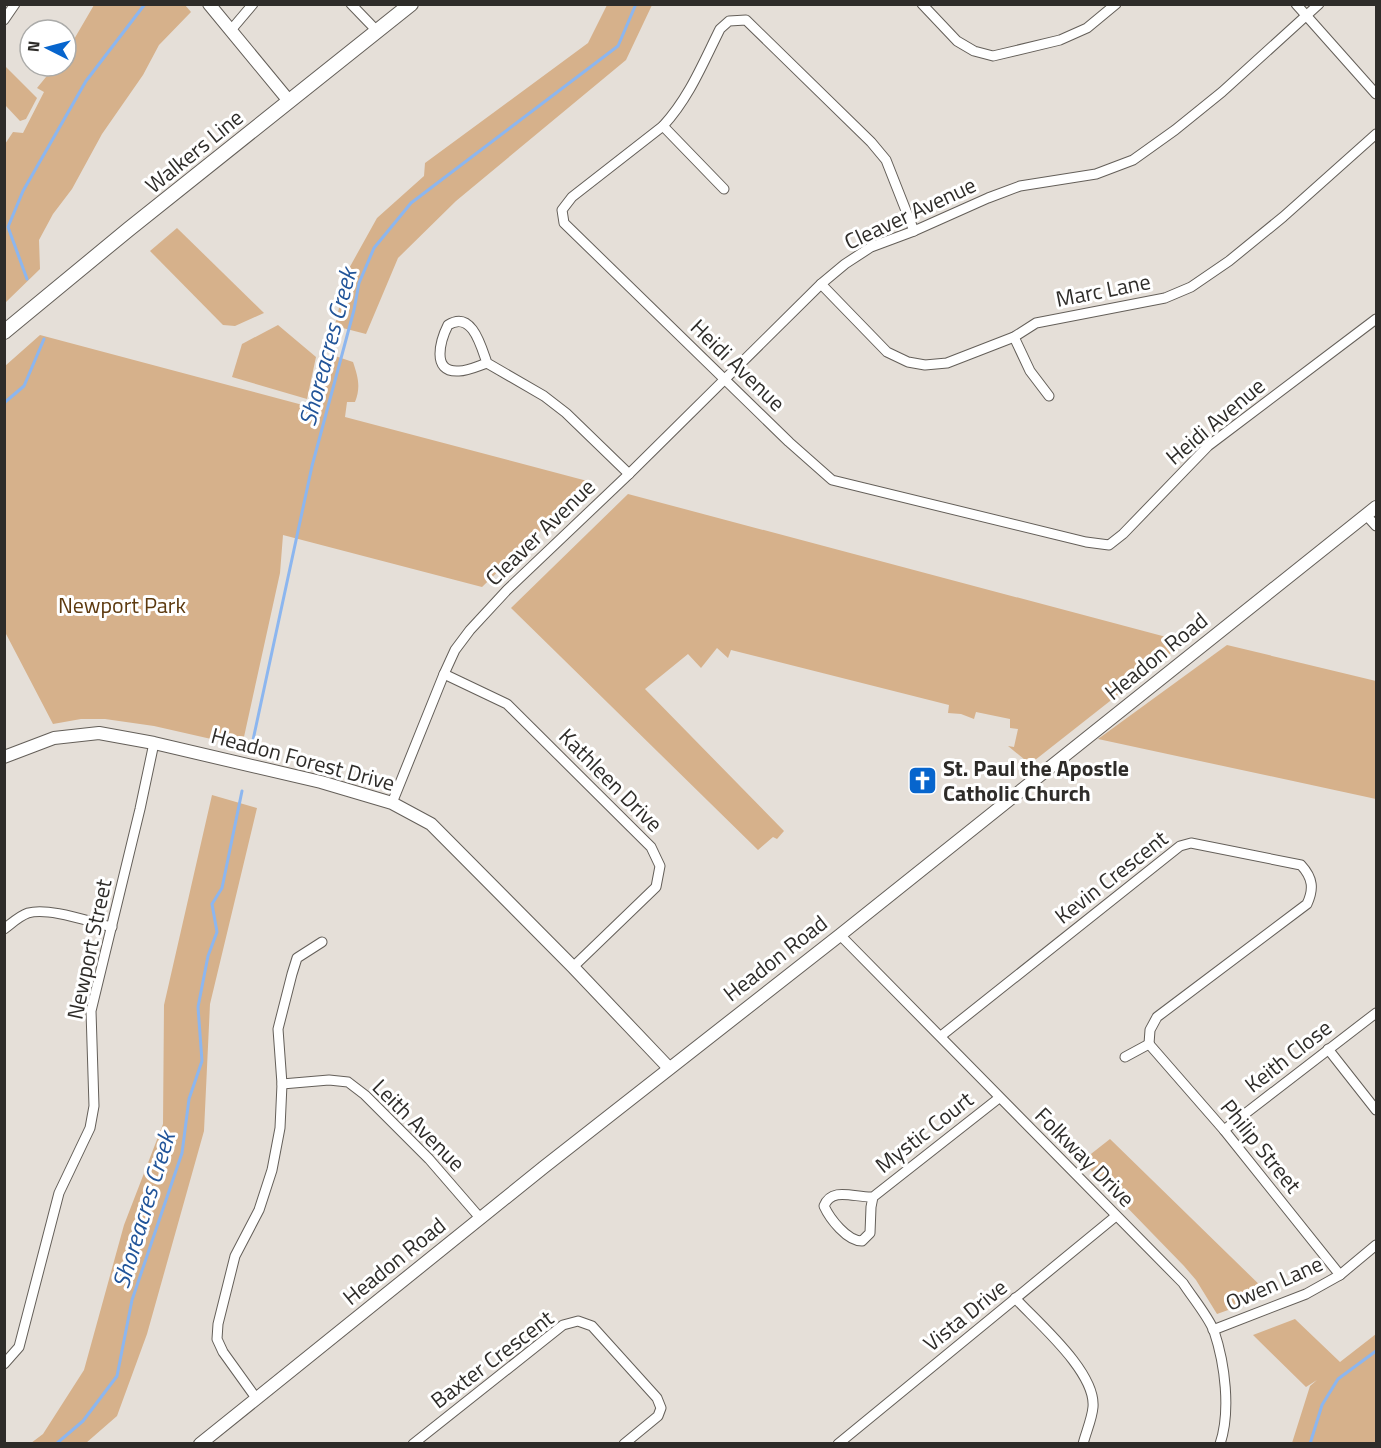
<svg xmlns="http://www.w3.org/2000/svg" width="1381" height="1448" font-family="'Titillium Web',sans-serif">
<rect width="100%" height="100%" fill="#e5dfd8"/>
<!-- green -->
<g fill="#d6b18b">
<polygon points="94,5 185,5 191,12 159,45 143,75 102,134 72,189 53,214 39,240 40,269 5,303 5,144 13,132 23,133 44,92 37,88 55,66 66,66 66,53"/>
<polygon points="607,5 652,5 626,60 456,201 398,258 366,334 335,326 347,272 377,218 424,176 425,163 588,43"/>
<polygon points="4,65 37,98 26,119 20,121 5,105"/>
<polygon points="177,228 264,313 235,326 223,325 150,251"/>
<polygon points="278,325 316,357 307,399 232,377 242,344"/>
<path d="M40,335L314,408L327,363L335,356L353,362C358,377 361,387 355,402H347L345,417L591,482L482,587L283,535L280,573L242,746L154,726L105,719H81L53,724L5,632V366Z"/>
<polygon points="628,494 1185,642 1030,764 1008,746 1014,747 1018,729 1010,728 1010,719 976,712 974,719 961,714 948,713 949,705 731,650 728,658 717,648 701,668 688,654 645,689 784,831 777,839 773,837 758,850 511,608"/>
<polygon points="1227,645 1376,681 1376,799 1098,739"/>
<polygon points="212,795 257,808 210,1004 204,1131 147,1334 117,1416 86,1443 31,1443 43,1434 84,1370 124,1225 163,1124 164,1005"/>
<polygon points="1110,1139 1270,1295 1217,1314 1196,1280 1184,1266 1082,1161"/>
<polygon points="1295,1319 1340,1362 1376,1334 1376,1443 1292,1443 1310,1386 1317,1380 1306,1387 1253,1335"/>
</g>
<g fill="none" stroke-linecap="round" stroke-linejoin="round">
<!-- stream -->
<g stroke="#8cb6ef" stroke-width="3">
<polyline points="27,279 8,227 23,191 86,81 145,4"/>
<polyline points="4,403 24,386 44,339"/>
<polyline points="253,740 312,466 354,310 359,283 374,248 411,203 618,46 636,4"/>
<polyline points="56,1444 83,1421 117,1376 132,1300 182,1153 189,1099 202,1061 198,1007 208,956 217,932 212,904 222,888 242,791"/>
<polyline points="1310,1444 1322,1405 1338,1379 1376,1351"/>
</g>
<defs>
<g id="minor">
<polyline points="351,4 378,32"/>
<polyline points="922,4 957,41 974,51 993,56 1060,40 1087,28 1116,4"/>
<polyline points="1296,4 1376,94"/>
<polyline points="4,20 15,4"/>
<polyline points="231,30 253,4"/>
<polyline points="663,126 724,189"/>
<path d="M914,231L886,160L871,142L746,20L729,21L720,29C703,63 689,98 663,126L572,197L562,210L564,223L789,442L832,480L1086,542L1109,545L1123,534L1208,446L1376,319"/>
<polyline points="821,284 887,352 908,362 925,365 947,363 1014,337 1036,323 1165,298 1191,287 1229,261 1283,217 1376,134"/>
<polyline points="1014,337 1030,371 1049,396"/>
<path d="M487,363C481,346 472,310 448,325C441,339 430,373 459,371C468,371 478,366 487,363L544,396L566,413L629,474"/>
<polyline points="1366,515 1376,526"/>
<polyline points="444,674 507,704 651,847 660,866 656,887 573,967"/>
<polyline points="392,803 444,674 455,650 470,630 507,590 629,474 821,284 845,264 871,247 914,231 988,198 1020,186 1096,174 1133,160 1175,130 1222,92 1319,4"/>
<path d="M4,929C11,924 19,916 28,913C49,907 90,922 112,927"/>
<path d="M840,935L1183,1283C1192,1297 1208,1316 1214,1331C1225,1364 1231,1411 1220,1444"/>
<path d="M941,1036L1180,846L1191,843L1301,865C1313,878 1314,889 1307,904L1157,1017L1150,1030L1149,1044"/>
<polyline points="1149,1044 1224,1130 1340,1275"/>
<polyline points="1328,1049 1376,1110"/>
<polyline points="1125,1057 1149,1044"/>
<polyline points="282,1084 329,1080 348,1082 365,1095 429,1159 481,1219"/>
<polyline points="1224,1130 1376,1013"/>
<path d="M873,1197C855,1198 832,1186 824,1206C830,1219 847,1241 862,1241L870,1233L871,1207L873,1197L999,1098"/>
<path d="M1015,1298C1038,1323 1096,1372 1093,1407C1092,1419 1086,1432 1083,1444"/>
<polyline points="1213,1330 1306,1294 1340,1275 1376,1245"/>
<polyline points="4,1364 19,1347 59,1193 90,1128 94,1106 91,1011 140,809 154,743"/>
<polyline points="256,1398 223,1352 217,1339 218,1324 235,1256 259,1210 272,1170 280,1128 282,1084 278,1029 292,974 297,958 322,942"/>
<polyline points="413,1444 563,1325 578,1321 592,1326 657,1398 661,1408 658,1416 624,1444"/>
<polyline points="838,1444 1116,1216"/>
</g>
<g id="tertiary">
<polyline points="209,4 289,101"/>
<polyline points="4,757 54,738 99,733 154,743 321,782 392,803 431,824 573,967 669,1068"/>
<polyline points="200,1444 544,1167 840,935 1376,507"/>
</g>
<polyline id="secondary" points="4,332 129,229 411,4"/>
</defs>
<!-- minor casing -->
<use href="#minor" stroke="#645f59" stroke-width="11"/>
<!-- tertiary casing -->
<use href="#tertiary" stroke="#645f59" stroke-width="14"/>
<!-- secondary casing -->
<use href="#secondary" stroke="#645f59" stroke-width="16"/>
<!-- minor -->
<use href="#minor" stroke="#fff" stroke-width="9"/>
<!-- tertiary -->
<use href="#tertiary" stroke="#fff" stroke-width="12"/>
<!-- secondary -->
<use href="#secondary" stroke="#fff" stroke-width="14"/>
</g>
<!-- icons -->
<defs>
<symbol id="church-square" viewBox="-11 -11 22 22"><rect x="-9" y="-9" width="18" height="18" rx="4" fill="#0765cd" stroke="#fff"/><path d="M-1.2-6h2.4v3.5h3.3v2.4h-3.3V6h-2.4V-.1h-3.3v-2.4h3.3Z" fill="#fff"/></symbol>
</defs>
<g fill-rule="evenodd">
<use href="#church-square" x="906" y="764" width="33" height="33"/>
</g>
<g text-anchor="middle" dominant-baseline="central" stroke-width="6" stroke-linejoin="round" paint-order="stroke">
<!-- street labels -->
<g font-size="22" fill="#2e2c29" stroke="#fff">
<text transform="translate(194 151) rotate(-39)">Walkers Line</text>
<text transform="translate(910 213) rotate(-25)">Cleaver Avenue</text>
<text transform="translate(1103 290) rotate(-11)">Marc Lane</text>
<text transform="translate(738 365) rotate(44)">Heidi Avenue</text>
<text transform="translate(1215 421) rotate(-40)">Heidi Avenue</text>
<text transform="translate(540 532) rotate(-44)">Cleaver Avenue</text>
<text transform="translate(1156 656) rotate(-39)">Headon Road</text>
<text transform="translate(303 759) rotate(15)">Headon Forest Drive</text>
<text transform="translate(611 780) rotate(45)">Kathleen Drive</text>
<text transform="translate(1111 877) rotate(-38)">Kevin Crescent</text>
<text transform="translate(89 949) rotate(-78)">Newport Street</text>
<text transform="translate(775 958) rotate(-38)">Headon Road</text>
<text transform="translate(1288 1056) rotate(-38)">Keith Close</text>
<text transform="translate(419 1125) rotate(45)">Leith Avenue</text>
<text transform="translate(924 1132) rotate(-38)">Mystic Court</text>
<text transform="translate(1261 1146) rotate(51)">Philip Street</text>
<text transform="translate(1085 1157) rotate(45)">Folkway Drive</text>
<text transform="translate(394 1261) rotate(-39)">Headon Road</text>
<text transform="translate(1274 1283) rotate(-24)">Owen Lane</text>
<text transform="translate(965 1315) rotate(-39)">Vista Drive</text>
<text transform="translate(492 1359) rotate(-37)">Baxter Crescent</text>
</g>
<!-- park labels -->
<g font-size="22" fill="#5d3a0f" stroke="#fff">
<text x="122" y="605">Newport Park</text>
</g>
<!-- poi labels -->
<g font-size="22" font-weight="bold" fill="#2e2c29" stroke="#fff" text-anchor="start">
<text x="943" y="768">St. Paul the Apostle<tspan x="943" dy="25">Catholic Church</tspan></text>
</g>
<!-- water labels -->
<g font-size="24" font-style="italic" fill="#215499" stroke="#fff">
<text transform="translate(327 347) rotate(-75)">Shoreacres Creek</text>
<text transform="translate(143 1210) rotate(-73)">Shoreacres Creek</text>
</g>
</g>
<!-- border -->
<rect width="1381" height="1448" fill="none" stroke="#2e2c29" stroke-width="12"/>
<!-- north arrow -->
<g transform="translate(48 48) rotate(276)"><circle r="28" fill="#ffffff" stroke="#ababa9" stroke-width="1.5"/>
<path d="M0-4.5L10 22L0 15L-10 22Z" fill="#0765cd"/>
<text y="-9" font-size="16" font-weight="bold" text-anchor="middle" fill="#2e2c29">N</text>
</g>
</svg>
